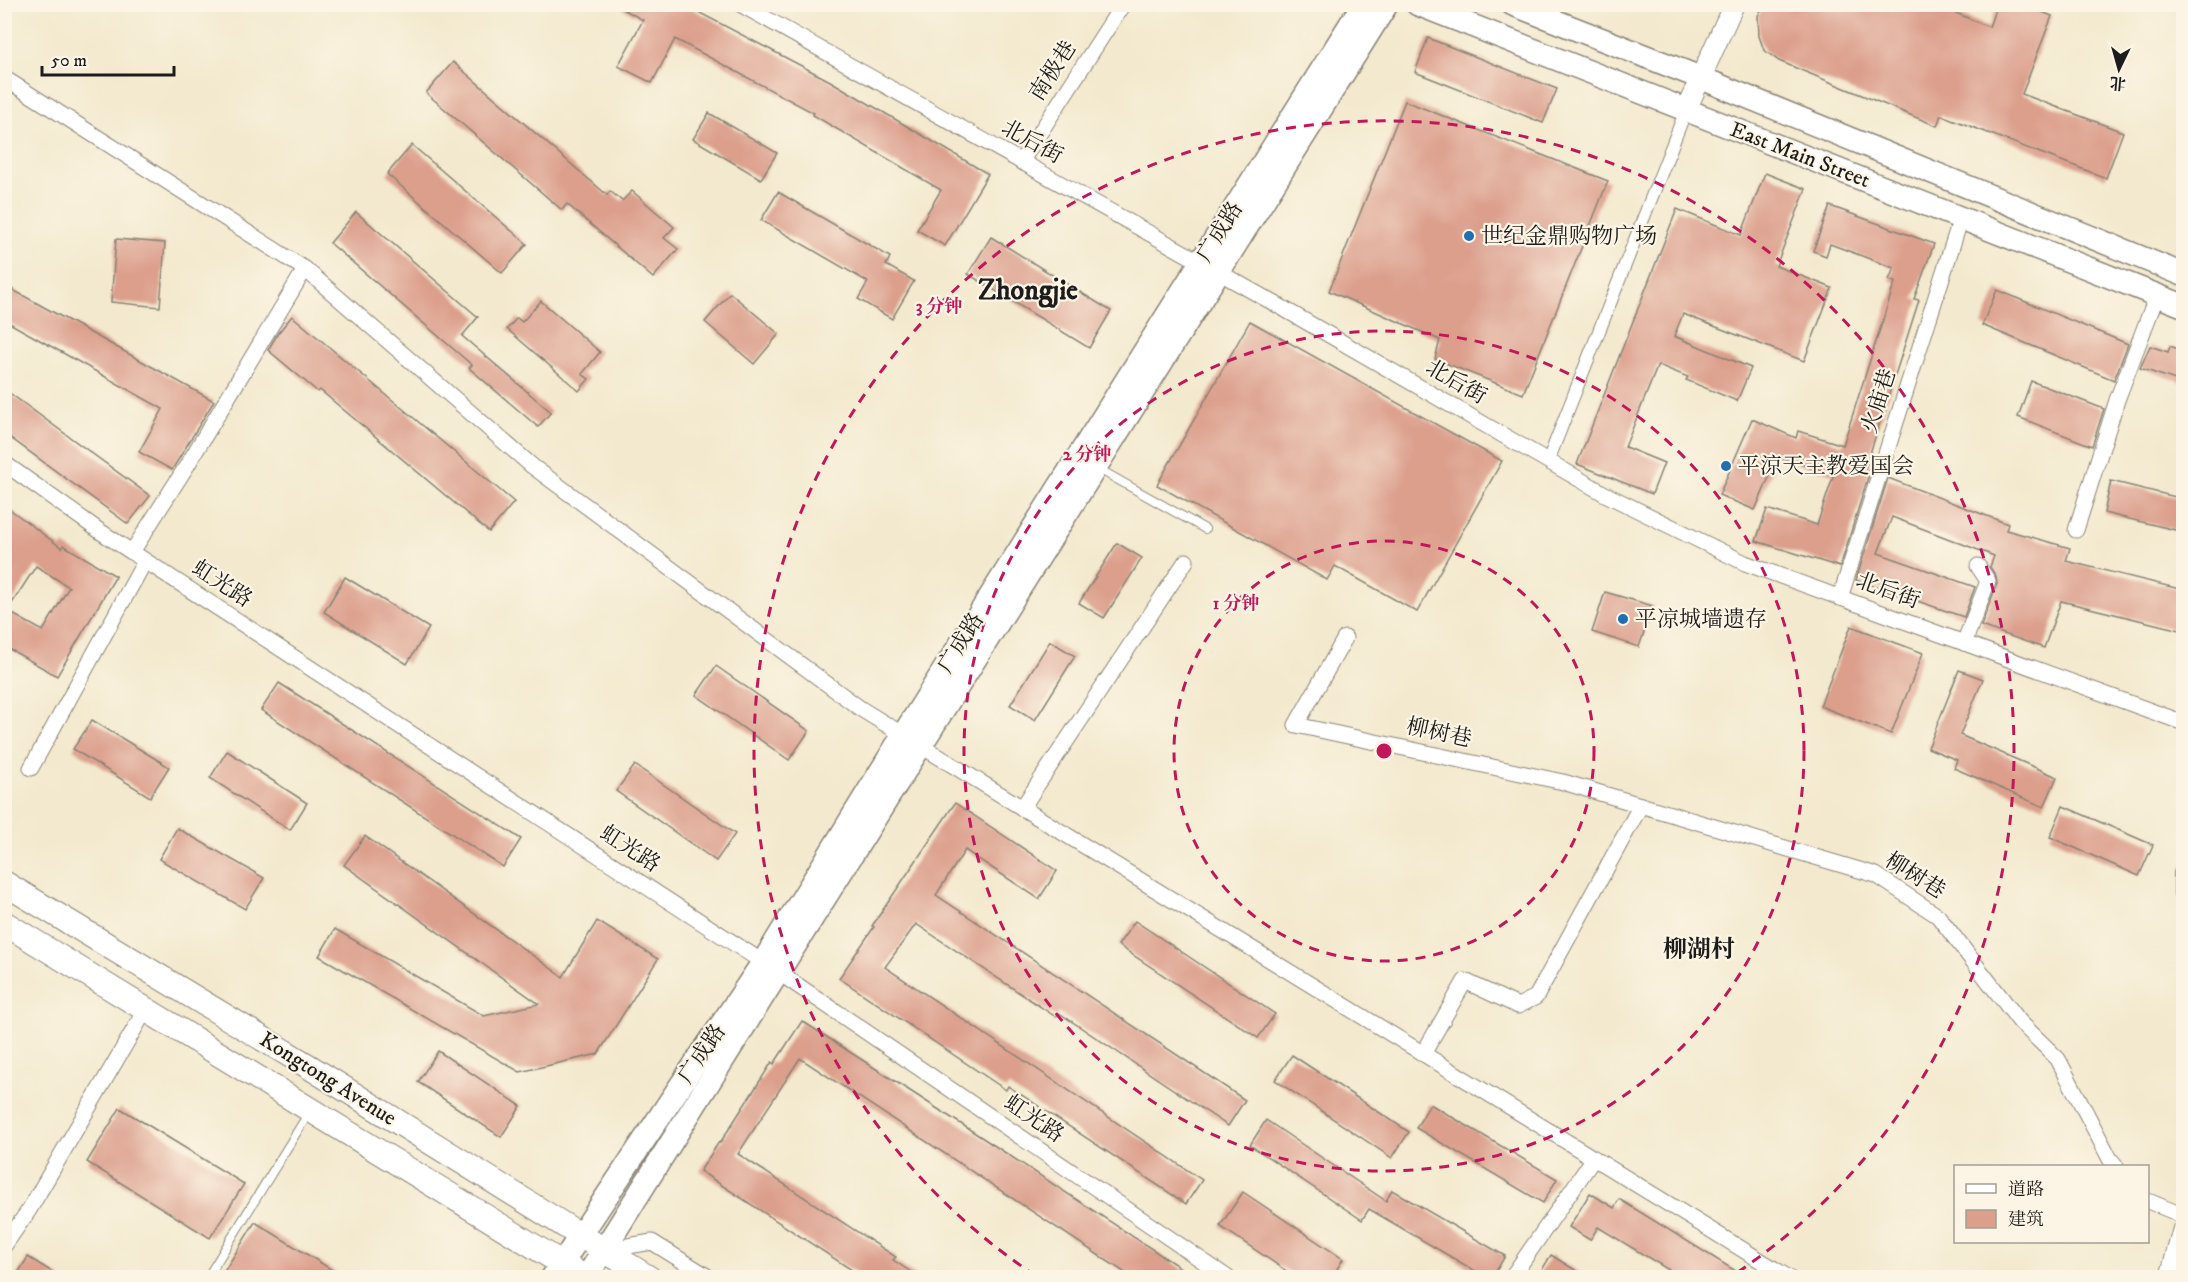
<svg xmlns="http://www.w3.org/2000/svg" width="2188" height="1282" font-family="'IM FELL DW Pica','Noto Serif SC',serif">
<rect width="100%" height="100%" fill="#fcf5e5"/>
<filter id="ink" filterUnits="userSpaceOnUse"><feTurbulence type="fractalNoise" baseFrequency=".0167" numOctaves="2"/><feDisplacementMap in="SourceGraphic" scale="12" xChannelSelector="R" yChannelSelector="G"/><feConvolveMatrix kernelMatrix="1 2 1 2 8 2 1 2 1" color-interpolation-filters="sRGB"/></filter>
<filter id="wash" filterUnits="userSpaceOnUse"><feTurbulence type="fractalNoise" baseFrequency=".008" numOctaves="4" result="noise"/><feDisplacementMap in="SourceGraphic" scale="24" xChannelSelector="R" yChannelSelector="G"/><feGaussianBlur stdDeviation="1.35" result="paint"/><feColorMatrix in="noise" values="0 0 0 0 0 0 0 0 0 0 0 0 0 0 0 0 0 1.4 0 .05"/><feComposite in="paint" operator="in"/></filter>
<g filter="url(#wash)">
<rect width="100%" height="100%" fill="#f3e9ce"/>
<g id="blocks">
<!-- building -->
<g fill="#dc9f8c" fill-rule="evenodd">
<polygon points="614,4 683,4 832,82 988,174 945,246 917,230 941,190 813,115 814,113 675,39 652,83 618,66 643,20"/>
<polygon points="1764,4 1935,4 1989,27 1997,4 2021,4 2052,16 2022,94 2123,132 2106,178 1941,115 1937,126 1779,61 1764,50 1759,36 1758,16"/>
<polygon points="1428,38 1557,89 1543,123 1415,72"/>
<polygon points="453,62 607,195 610,191 622,201 632,191 674,227 664,238 678,249 653,278 567,204 562,210 426,93"/>
<polygon points="1405,101 1608,181 1523,394 1435,359 1440,340 1329,291"/>
<polygon points="709,113 777,153 761,179 693,139"/>
<polygon points="412,145 527,244 502,273 387,174"/>
<polygon points="1765,173 1806,189 1776,266 1832,288 1804,361 1683,314 1674,336 1751,368 1737,401 1686,380 1688,377 1658,365 1625,447 1664,463 1652,494 1577,464 1677,209 1741,235"/>
<polygon points="778,192 890,257 886,265 914,281 892,319 858,299 868,282 761,220"/>
<polygon points="1830,206 1934,244 1914,299 1919,300 1865,469 1870,471 1840,567 1756,541 1767,509 1817,525 1834,474 1778,457 1755,510 1719,495 1752,419 1796,438 1798,431 1843,445 1895,282 1889,280 1894,268 1830,244 1826,256 1813,251"/>
<polygon points="356,212 478,317 462,336 551,412 538,427 469,368 472,365 330,243"/>
<polygon points="991,237 1111,311 1089,348 968,274"/>
<polygon points="116,239 165,243 160,307 111,302"/>
<polygon points="4,285 214,401 172,470 139,452 163,409 4,320"/>
<polygon points="1997,290 2128,344 2114,380 1982,325"/>
<polygon points="730,293 779,334 754,364 705,322"/>
<polygon points="541,301 600,352 582,374 589,379 579,391 507,329 517,318 522,322"/>
<polygon points="292,316 514,502 489,532 320,390 318,392 268,350 278,333"/>
<polygon points="1250,321 1502,461 1417,612 1335,566 1327,580 1157,485"/>
<polygon points="2150,346 2168,352 2170,346 2184,351 2184,383 2140,368"/>
<polygon points="2031,381 2104,409 2092,446 2018,417"/>
<polygon points="4,389 150,496 128,524 4,433"/>
<polygon points="1888,478 2008,524 2006,530 2070,548 2066,561 2184,590 2184,631 2061,601 2044,648 1981,626 1997,584 1996,576 1990,567 1994,556 1892,517 1878,553 1975,587 1964,617 1856,580"/>
<polygon points="2111,481 2184,499 2184,532 2104,513"/>
<path d="M4,505L62,548L63,545L116,576L57,676L4,646ZM36,566L69,587L43,631L7,611Z"/>
<polygon points="1117,543 1142,558 1104,618 1079,603"/>
<polygon points="345,577 429,628 407,664 324,612"/>
<polygon points="1605,592 1653,606 1639,647 1592,632"/>
<polygon points="1851,626 1923,653 1891,734 1820,706"/>
<polygon points="1050,641 1075,656 1035,720 1010,705"/>
<polygon points="716,666 809,731 789,760 696,695"/>
<polygon points="1959,670 1983,679 1960,735 2057,777 2044,807 1954,768 1957,760 1928,748"/>
<polygon points="279,683 521,839 503,867 261,710"/>
<polygon points="92,720 169,767 150,797 73,749"/>
<polygon points="227,751 307,803 290,830 210,778"/>
<polygon points="635,765 735,834 716,861 616,791"/>
<polygon points="955,803 1057,871 1039,899 965,850 936,895 1245,1100 1228,1126 1059,1013 1056,1017 916,924 885,967 1202,1180 1186,1204 1008,1086 1006,1090 839,978 874,927 872,926"/>
<polygon points="2063,806 2153,845 2139,876 2050,837"/>
<polygon points="177,828 264,878 245,909 159,859"/>
<polygon points="365,836 563,977 597,921 658,959 598,1054 520,1072 319,956 335,929 484,1016 539,1004 344,865"/>
<polygon points="1135,921 1275,1014 1258,1038 1118,945"/>
<polygon points="802,1021 995,1146 1196,1278 1133,1278 800,1058 738,1154 896,1257 893,1260 920,1278 864,1278 700,1171 719,1142 720,1143 772,1062 774,1064"/>
<polygon points="438,1051 521,1106 501,1137 418,1082"/>
<polygon points="1292,1055 1409,1132 1392,1158 1275,1080"/>
<polygon points="1430,1104 1557,1179 1543,1203 1416,1128"/>
<polygon points="120,1108 244,1184 210,1238 87,1162"/>
<polygon points="1266,1120 1386,1201 1392,1190 1505,1256 1492,1278 1487,1278 1369,1209 1362,1220 1250,1145"/>
<polygon points="1243,1192 1343,1259 1337,1269 1349,1278 1297,1278 1220,1226"/>
<polygon points="1590,1193 1614,1208 1619,1199 1747,1278 1682,1278 1598,1227 1590,1240 1569,1227"/>
<polygon points="255,1222 345,1278 220,1278"/>
<polygon points="1551,1255 1588,1278 1537,1278"/>
<polygon points="28,1257 62,1278 15,1278"/>
</g>
</g>
</g>
<g filter="url(#ink)">
<use href="#blocks" fill-opacity="0" stroke="#888275" stroke-width="1.5"/>
<g fill="none" stroke-linecap="round" stroke-linejoin="round">
<defs>
<g id="service">
<polyline points="1097,468 1205,529"/>
<polyline points="207,1278 308,1114"/>
</g>
<polyline id="pedestrian" points="1548,461 1686,110"/>
<g id="minor">
<polyline points="740,4 1279,306 1605,494 1745,563 2184,723"/>
<polyline points="4,78 305,269 532,466 861,709 1789,1278"/>
<polyline points="1021,162 1123,4"/>
<polyline points="4,463 101,532 778,972 1228,1278"/>
<polyline points="2076,530 2117,400 2157,295"/>
<polyline points="132,552 188,464 305,269"/>
<polyline points="1840,598 1961,218"/>
<polyline points="1345,638 1296,725 1563,782 1876,875 1938,916 2020,1022 2058,1059 2110,1159 2116,1166"/>
<polyline points="1964,643 1988,581 1978,566"/>
<polyline points="31,768 145,561"/>
<polyline points="1022,808 1186,561"/>
<polyline points="1423,1054 1465,981 1518,1006 1536,997 1641,805"/>
<polyline points="2148,1201 2184,1216"/>
<polyline points="4,1246 29,1210 146,1009"/>
<polyline points="604,1250 652,1242 710,1278"/>
<polyline points="1511,1278 1594,1158"/>
</g>
<g id="tertiary">
<polyline points="1686,110 1734,4"/>
<polyline points="2184,874 2184,893"/>
<polyline points="2170,1278 2184,1225"/>
</g>
<g id="secondary">
<polyline points="1417,4 2184,306"/>
<polyline points="1512,4 1701,78 2184,275"/>
<polyline points="552,1278 763,962 903,735 1363,4"/>
<polyline points="586,1278 1387,4"/>
</g>
<g id="primary">
<polyline points="4,883 308,1066 649,1278"/>
<polyline points="4,923 586,1278"/>
</g>
</defs>
<!-- service casing -->
<use href="#service" stroke="#888275" stroke-width="10"/>
<!-- pedestrian casing -->
<use href="#pedestrian" stroke="#888275" stroke-width="14"/>
<!-- minor casing -->
<use href="#minor" stroke="#888275" stroke-width="17"/>
<!-- tertiary casing -->
<use href="#tertiary" stroke="#888275" stroke-width="22"/>
<!-- secondary casing -->
<use href="#secondary" stroke="#888275" stroke-width="25"/>
<!-- primary casing -->
<use href="#primary" stroke="#888275" stroke-width="26"/>
<!-- service -->
<use href="#service" stroke="#fff" stroke-width="8"/>
<!-- pedestrian -->
<use href="#pedestrian" stroke="#fff" stroke-width="12"/>
<!-- minor -->
<use href="#minor" stroke="#fff" stroke-width="15"/>
<!-- tertiary -->
<use href="#tertiary" stroke="#fff" stroke-width="20"/>
<!-- secondary -->
<use href="#secondary" stroke="#fff" stroke-width="22"/>
<!-- primary -->
<use href="#primary" stroke="#fff" stroke-width="24"/>
</g>
</g>
<!-- distance rings -->
<g fill="none" stroke="#c2185b" stroke-width="3" stroke-dasharray="10 8">
<circle cx="1384" cy="751" r="210"/>
<circle cx="1384" cy="751" r="420"/>
<path d="M1036 1276A630 630 0 1 1 1732 1276"/>
</g>
<!-- markers -->
<g fill="#1f6fb2" stroke="#fcf5e5" stroke-width="2">
<circle cx="1469" cy="236" r="6"/>
<circle cx="1726" cy="466" r="6"/>
<circle cx="1623" cy="619" r="6"/>
</g>
<g text-anchor="middle" dominant-baseline="central" stroke-width="4.5" stroke-linejoin="round" paint-order="stroke">
<!-- street labels -->
<g font-size="22" fill="#1c1c1c" stroke="#fcf5e5">
<text transform="translate(1053 71) rotate(-57)">南极巷</text>
<text transform="translate(1032 142) rotate(29)">北后街</text>
<text transform="translate(1800 155) rotate(21)">East Main Street</text>
<text transform="translate(1220 232) rotate(-58)">广成路</text>
<text transform="translate(1456 382) rotate(30)">北后街</text>
<text transform="translate(1879 401) rotate(-72)">火庙巷</text>
<text transform="translate(222 584) rotate(33)">虹光路</text>
<text transform="translate(1888 591) rotate(20)">北后街</text>
<text transform="translate(961 643) rotate(-58)">广成路</text>
<text transform="translate(1439 733) rotate(12)">柳树巷</text>
<text transform="translate(630 849) rotate(33)">虹光路</text>
<text transform="translate(1915 876) rotate(32)">柳树巷</text>
<text transform="translate(702 1054) rotate(-56)">广成路</text>
<text transform="translate(328 1079) rotate(32)">Kongtong Avenue</text>
<text transform="translate(1034 1119) rotate(34)">虹光路</text>
</g>
<!-- poi labels -->
<g font-size="22" fill="#1c1c1c" stroke="#fcf5e5" text-anchor="start">
<text x="1481" y="236">世纪金鼎购物广场</text>
<text x="1738" y="466">平涼天主教爱国会</text>
<text x="1635" y="619">平凉城墙遗存</text>
</g>
<!-- neighbourhood labels -->
<g font-size="24" font-weight="bold" fill="#1c1c1c" stroke="#fcf5e5">
<text x="1699" y="950">柳湖村</text>
</g>
<!-- district labels -->
<g font-size="28" font-weight="bold" fill="#1c1c1c" stroke="#fcf5e5">
<text x="1028" y="290">Zhongjie</text>
</g>
</g>
<circle cx="1384" cy="751" r="9" fill="#c2185b" stroke="#fcf5e5" stroke-width="3"/>
<g font-size="18" text-anchor="middle" font-weight="bold" fill="#c2185b" stroke="#fcf5e5" stroke-width="4.5" stroke-linejoin="round" paint-order="stroke">
<text x="939" y="312">3 分钟</text>
<text x="1087" y="460">2 分钟</text>
<text x="1236" y="609">1 分钟</text>
</g>
<!-- margin -->
<rect width="2188" height="1282" fill="none" stroke="#fcf5e5" stroke-width="24"/>
<!-- legend -->
<rect x="1954" y="1165" width="195" height="78" fill="#fcf5e5" stroke="#a29e95" stroke-width="1.5"/>
<rect x="1966" y="1184" width="30" height="9" fill="#ffffff" stroke="#a29e95" stroke-width="1.5"/>
<text x="2008" y="1195" font-size="18" fill="#1c1c1c">道路</text>
<rect x="1966" y="1210" width="30" height="18" fill="#dc9f8c" stroke="#a29e95" stroke-width="1.5"/>
<text x="2008" y="1225" font-size="18" fill="#1c1c1c">建筑</text>
<!-- north arrow -->
<g transform="translate(2119 69) rotate(185)" stroke="#fcf5e5" stroke-width="4.5" paint-order="stroke">
<path d="M0-4.5L10 22L0 15L-10 22Z" fill="#1c1c1c"/>
<text y="-9" font-size="16" font-weight="bold" text-anchor="middle" fill="#1c1c1c">北</text>
</g>
<!-- scale -->
<path d="M42 66v9h132v-9" fill="none" stroke="#1c1c1c" stroke-width="3"/>
<text x="51" y="66" font-size="18" fill="#1c1c1c" stroke="#fcf5e5" stroke-width="4.5" paint-order="stroke">50 m</text>
</svg>
